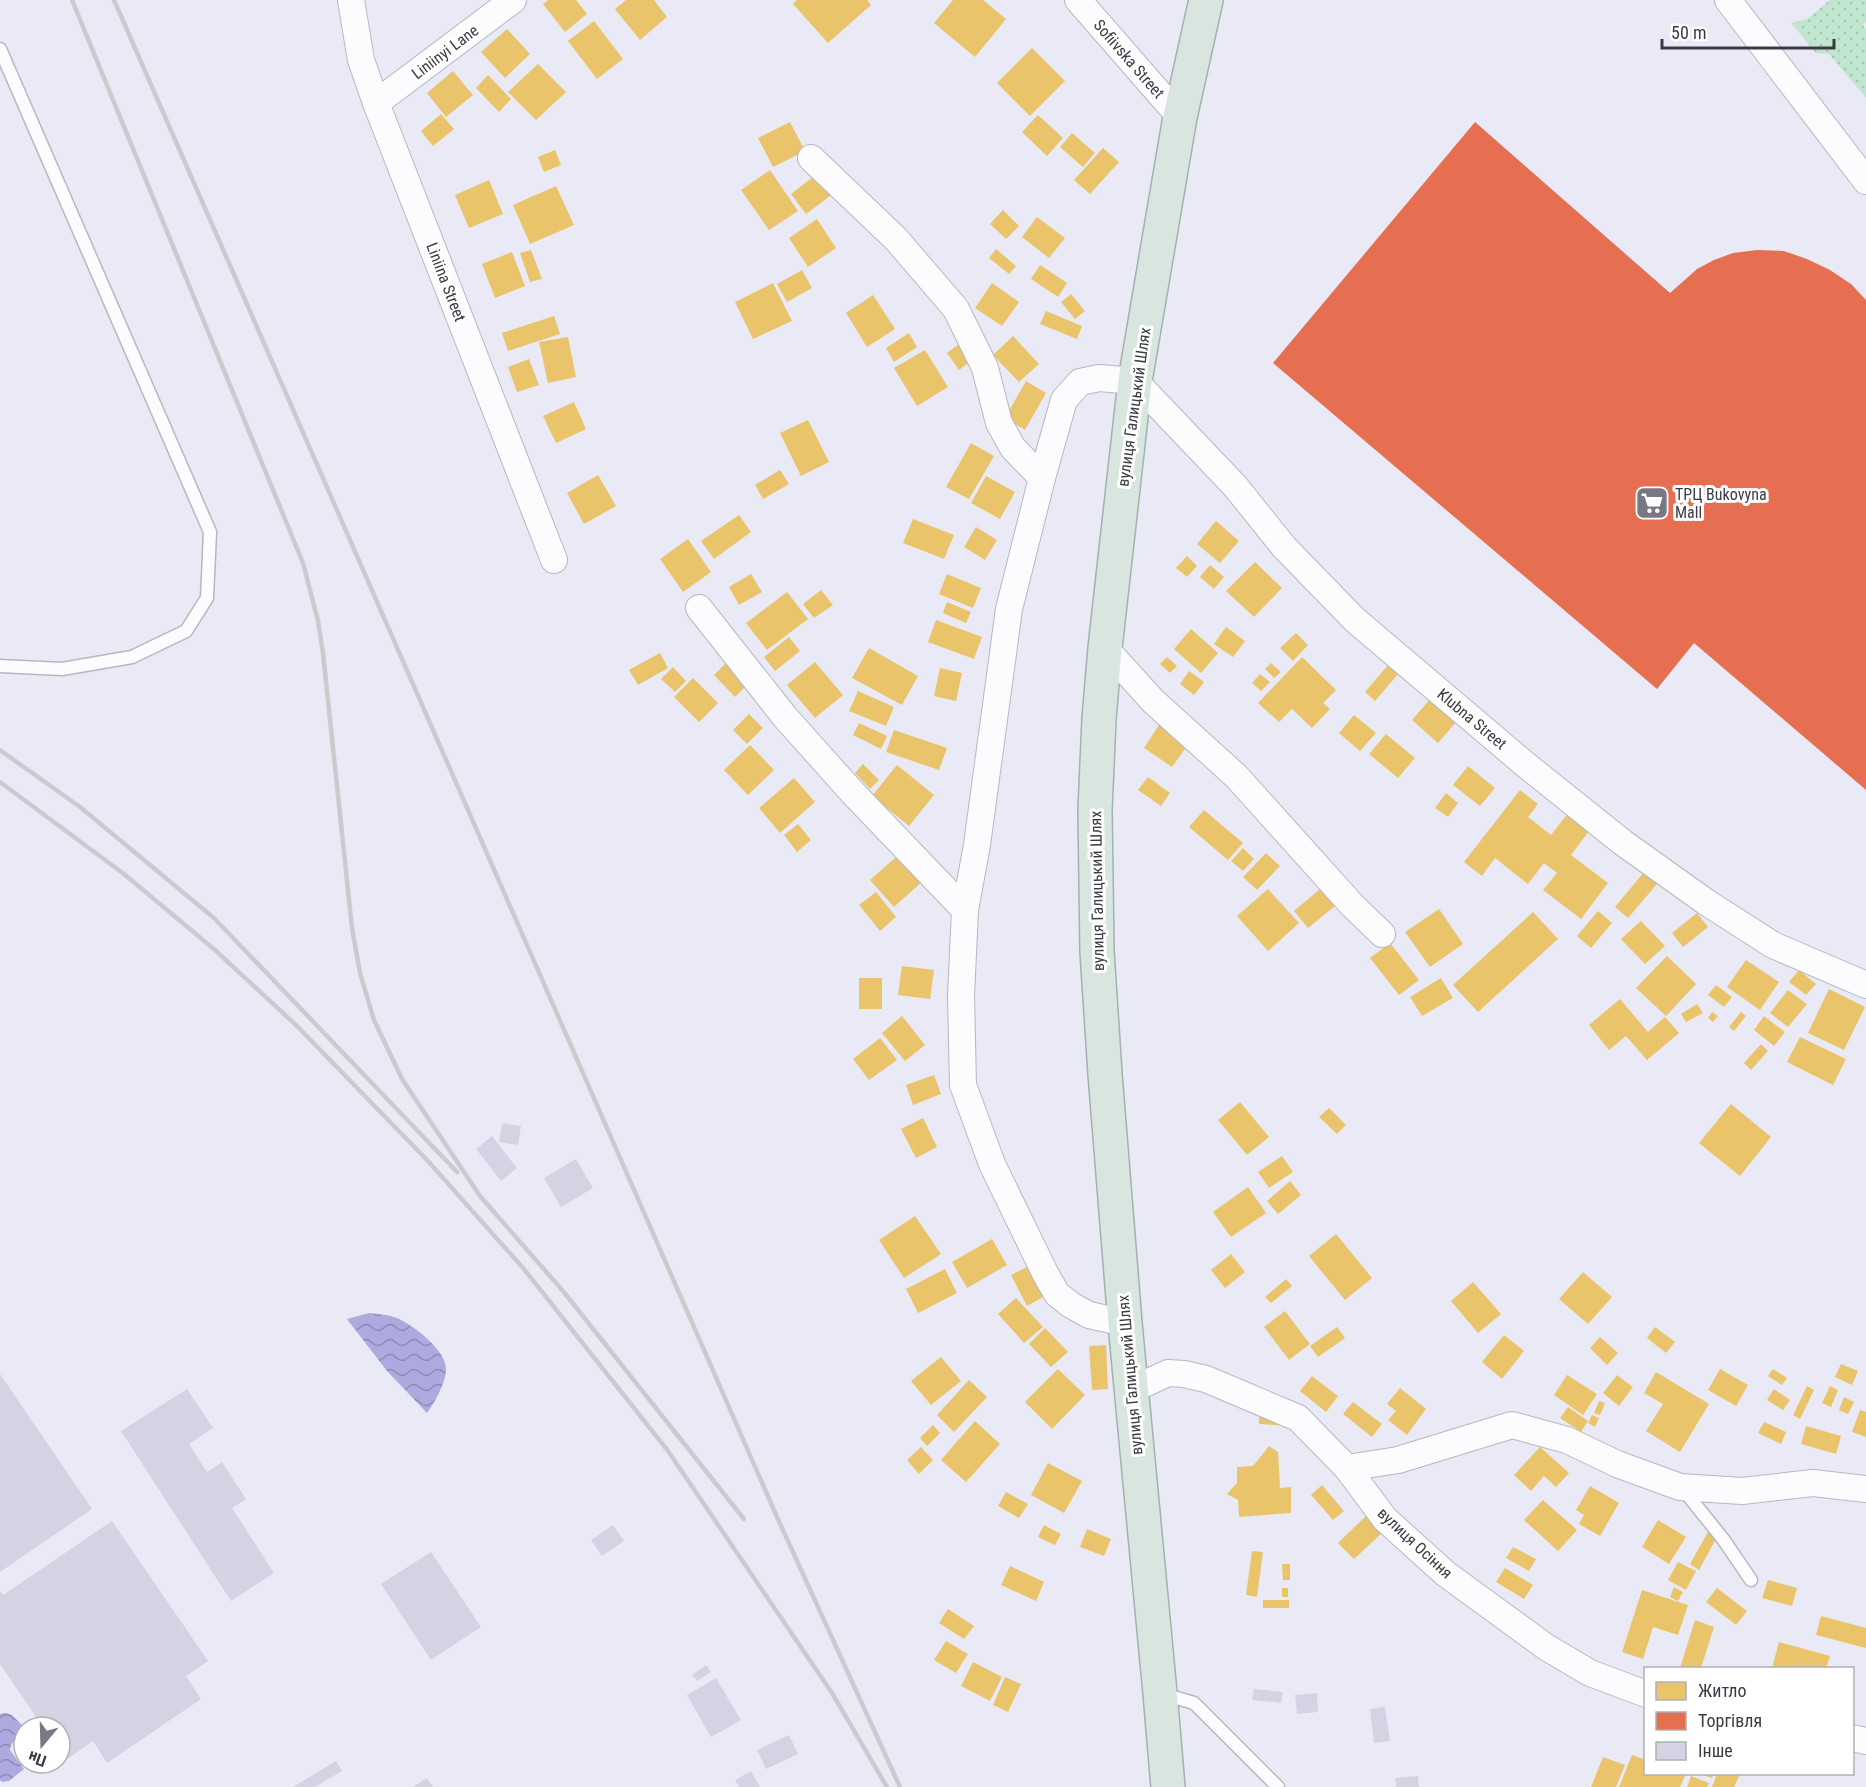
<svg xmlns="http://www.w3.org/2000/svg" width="1866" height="1787" font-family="'Roboto Condensed',sans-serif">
<defs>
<pattern id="grass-dots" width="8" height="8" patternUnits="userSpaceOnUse" patternTransform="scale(1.5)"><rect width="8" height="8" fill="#c1e6cf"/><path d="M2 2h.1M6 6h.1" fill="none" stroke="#a7c6b3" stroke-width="1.8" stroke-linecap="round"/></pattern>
<pattern id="water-waves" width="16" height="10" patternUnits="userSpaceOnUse" patternTransform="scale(1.5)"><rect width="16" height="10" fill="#adaadf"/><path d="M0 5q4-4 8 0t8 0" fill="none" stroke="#8e8bb7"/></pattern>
</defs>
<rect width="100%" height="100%" fill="#eaeaf7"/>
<!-- grass -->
<polygon fill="url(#grass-dots)" points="1830,0 1866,0 1866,22 1863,25 1866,29 1866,98 1829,54 1816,53 1791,23 1807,19"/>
<!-- water -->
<g fill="url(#water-waves)">
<path d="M369,1313C378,1314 389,1315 397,1318C413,1325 448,1351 446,1371C445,1384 435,1402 427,1413L387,1371L347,1319Z"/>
<path d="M6,1713L12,1715L24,1727V1734C18,1741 11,1740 10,1750L24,1769L9,1781L2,1782L0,1780V1714Z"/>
</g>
<!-- homes -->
<g fill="#e9c46a">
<polygon points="548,0 576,0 587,14 565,32 543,4"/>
<polygon points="626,0 654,0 667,17 640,40 615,9"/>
<polygon points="797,0 867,0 871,5 828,43 793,4"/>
<polygon points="953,0 983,0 1006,19 975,57 934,23"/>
<polygon points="594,21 623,59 597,79 568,41"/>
<polygon points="507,29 530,54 505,78 481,52"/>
<polygon points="1032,48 1065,81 1030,116 997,83"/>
<polygon points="538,64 566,92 536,120 508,92"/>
<polygon points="453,71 473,95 446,117 427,93"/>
<polygon points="488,75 511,99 499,112 476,88"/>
<polygon points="441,114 454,129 433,146 421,131"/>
<polygon points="1038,115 1063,138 1047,156 1022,132"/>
<polygon points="790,122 805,151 773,167 758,138"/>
<polygon points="1072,133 1095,153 1083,167 1060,147"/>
<polygon points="1103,148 1119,162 1090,194 1074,180"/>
<polygon points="555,150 561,165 544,172 538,157"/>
<polygon points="770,170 798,211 769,230 741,190"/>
<polygon points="818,173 834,193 806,214 791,194"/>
<polygon points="489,180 503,214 469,228 455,195"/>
<polygon points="556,186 574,225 530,244 513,205"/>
<polygon points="1003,210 1019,226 1006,239 990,224"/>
<polygon points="1037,217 1065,238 1049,258 1022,237"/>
<polygon points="817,219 836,248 808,267 789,238"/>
<polygon points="996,249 1016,266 1009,274 989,258"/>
<polygon points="531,250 542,279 530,282 520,253"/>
<polygon points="512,252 525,286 495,298 482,264"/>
<polygon points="1040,265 1067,283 1058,297 1031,279"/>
<polygon points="802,270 812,288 787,302 777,284"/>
<polygon points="773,283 792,321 753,339 735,302"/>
<polygon points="992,283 1019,302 1002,326 975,308"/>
<polygon points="1071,294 1085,311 1075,319 1061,302"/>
<polygon points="873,295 895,329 867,347 846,313"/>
<polygon points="1046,311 1082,326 1077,339 1040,324"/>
<polygon points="554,316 560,334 508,351 502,333"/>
<polygon points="909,333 917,347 894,362 886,348"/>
<polygon points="1013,336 1039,364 1019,382 993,355"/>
<polygon points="568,337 576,377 548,383 539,342"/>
<polygon points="963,341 975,358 959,370 947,353"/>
<polygon points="925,350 948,387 917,406 894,368"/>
<polygon points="529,359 539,385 517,392 508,367"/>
<polygon points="1026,381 1046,393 1025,430 1005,418"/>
<polygon points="574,402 586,429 556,443 543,416"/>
<polygon points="808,420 829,462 801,476 780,433"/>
<polygon points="971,443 994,456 969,499 946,487"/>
<polygon points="780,470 789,484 763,499 755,485"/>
<polygon points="598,475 616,506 584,524 567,493"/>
<polygon points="986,476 1015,492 1000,519 971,503"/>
<polygon points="739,515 751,532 714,559 701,541"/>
<polygon points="913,519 954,535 944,559 903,543"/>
<polygon points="1216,521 1239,541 1220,563 1197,544"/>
<polygon points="976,527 997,540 985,560 964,547"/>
<polygon points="688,539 711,572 683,592 660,559"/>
<polygon points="1187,556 1197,566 1187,577 1176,568"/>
<polygon points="1255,562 1282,588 1254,617 1226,591"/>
<polygon points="1210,565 1224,577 1214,589 1200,577"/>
<polygon points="751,574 762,592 739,605 729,587"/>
<polygon points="947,574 981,588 973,608 939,594"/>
<polygon points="821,590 833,605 814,618 803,604"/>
<polygon points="787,592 808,619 767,650 746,623"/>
<polygon points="947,602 971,612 966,623 943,613"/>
<polygon points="936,620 982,637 974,659 928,642"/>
<polygon points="1226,627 1245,641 1233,657 1214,644"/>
<polygon points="1191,629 1218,653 1201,673 1174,649"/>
<polygon points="1296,633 1308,645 1293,661 1280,648"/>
<polygon points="789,637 800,651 775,671 764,657"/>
<polygon points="869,648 918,676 902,705 852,678"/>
<polygon points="660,653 668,668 638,685 629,670"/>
<polygon points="1167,657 1177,666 1170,673 1160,664"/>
<polygon points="1302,657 1336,690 1323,703 1330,709 1312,728 1292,709 1279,722 1258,703"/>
<polygon points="728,661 750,682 735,697 714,675"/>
<polygon points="815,662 843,695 815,718 787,685"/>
<polygon points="1271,663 1281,672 1274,678 1265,669"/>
<polygon points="1388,665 1399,673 1375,701 1365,692"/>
<polygon points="673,667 686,681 675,692 661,679"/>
<polygon points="940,668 962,673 956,701 934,696"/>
<polygon points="1189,671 1204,682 1194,695 1180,684"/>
<polygon points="1260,674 1270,682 1261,691 1252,683"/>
<polygon points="693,678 718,703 699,722 674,697"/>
<polygon points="858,691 894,707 886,726 849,711"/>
<polygon points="1431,698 1457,721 1438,743 1412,720"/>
<polygon points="749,714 763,728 747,744 733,730"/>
<polygon points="1354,715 1376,733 1360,751 1339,733"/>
<polygon points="1163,719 1192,739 1172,767 1144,748"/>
<polygon points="859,723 887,736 881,749 853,735"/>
<polygon points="894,730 947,748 939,770 886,752"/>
<polygon points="1386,734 1415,758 1398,778 1369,754"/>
<polygon points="750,745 774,770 748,795 724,770"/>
<polygon points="863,764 879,780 870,789 855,773"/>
<polygon points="897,765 934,795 909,826 872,796"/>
<polygon points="1468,766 1495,788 1480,806 1453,785"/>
<polygon points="1148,777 1170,793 1161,806 1138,790"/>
<polygon points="794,778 815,802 780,833 759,808"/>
<polygon points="1520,790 1538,804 1528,817 1551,835 1568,813 1590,830 1571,855 1608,883 1581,919 1543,890 1557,873 1544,863 1528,884 1495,858 1482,876 1464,862"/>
<polygon points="1446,793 1458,803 1448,817 1435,808"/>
<polygon points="1204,810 1243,843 1228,860 1189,827"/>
<polygon points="798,824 811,840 797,852 784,835"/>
<polygon points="1243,848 1254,859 1243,871 1231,861"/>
<polygon points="902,852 925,879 894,907 870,880"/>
<polygon points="1266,853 1280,866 1257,890 1243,877"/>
<polygon points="1644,872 1657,884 1628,918 1615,907"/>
<polygon points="1326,884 1341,901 1308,928 1294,911"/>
<polygon points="1268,889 1299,923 1268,951 1237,916"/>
<polygon points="876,892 896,917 880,931 859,905"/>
<polygon points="1439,909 1463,944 1430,967 1405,932"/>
<polygon points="1598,911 1612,923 1591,948 1577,936"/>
<polygon points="1533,912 1558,939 1478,1012 1453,985"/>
<polygon points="1697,913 1708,927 1683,947 1672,933"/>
<polygon points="1641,921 1665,946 1645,964 1621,939"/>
<polygon points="1390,943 1419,980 1399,995 1370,958"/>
<polygon points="1667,956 1696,984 1666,1016 1636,988"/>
<polygon points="1746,960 1779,982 1760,1010 1727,987"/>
<polygon points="902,966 934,970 930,999 898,995"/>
<polygon points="1799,970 1816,984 1806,995 1789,982"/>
<rect x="859" y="978" width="23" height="31"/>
<polygon points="1441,978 1453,998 1422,1016 1410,997"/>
<polygon points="1716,985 1732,997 1724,1007 1708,995"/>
<polygon points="1829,989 1865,1007 1844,1050 1808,1033"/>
<polygon points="1788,990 1807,1004 1788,1027 1770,1013"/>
<polygon points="1620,999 1648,1032 1665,1017 1679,1033 1647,1060 1626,1036 1609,1050 1589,1025"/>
<polygon points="1697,1004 1703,1013 1686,1022 1681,1014"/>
<polygon points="1712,1012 1718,1016 1713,1022 1708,1018"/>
<polygon points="1741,1012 1746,1016 1734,1031 1729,1027"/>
<polygon points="902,1016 925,1045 905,1061 882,1033"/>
<polygon points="1764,1016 1785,1032 1774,1046 1754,1030"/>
<polygon points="1800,1037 1846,1059 1833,1085 1787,1062"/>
<polygon points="880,1038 897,1060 869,1080 853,1059"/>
<polygon points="1761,1044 1768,1051 1751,1070 1744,1063"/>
<polygon points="934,1075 941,1094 913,1105 906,1085"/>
<polygon points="1240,1102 1269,1137 1247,1155 1218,1120"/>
<polygon points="1731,1104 1771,1137 1740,1176 1699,1143"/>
<polygon points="1329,1108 1346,1125 1337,1134 1319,1117"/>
<polygon points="923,1118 937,1147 916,1158 901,1129"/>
<polygon points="1282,1156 1293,1172 1269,1188 1258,1172"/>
<polygon points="1290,1181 1301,1195 1278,1214 1267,1201"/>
<polygon points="1248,1187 1266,1213 1231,1237 1213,1212"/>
<polygon points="915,1216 941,1254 904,1278 879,1240"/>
<polygon points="1336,1234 1372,1278 1345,1300 1309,1256"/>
<polygon points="992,1239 1007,1265 967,1288 952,1262"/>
<polygon points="1231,1254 1245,1272 1225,1288 1211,1270"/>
<polygon points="1029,1266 1045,1296 1027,1306 1011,1275"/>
<polygon points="945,1269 957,1293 918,1313 906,1289"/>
<polygon points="1583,1272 1612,1297 1588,1324 1559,1299"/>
<polygon points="1286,1279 1292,1286 1271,1303 1265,1297"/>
<polygon points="1473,1282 1501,1314 1478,1333 1451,1301"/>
<polygon points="1016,1298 1043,1327 1024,1343 998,1314"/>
<polygon points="1285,1311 1310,1344 1289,1360 1264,1327"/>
<polygon points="1337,1327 1345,1338 1318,1357 1310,1346"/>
<polygon points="1655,1327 1675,1342 1666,1353 1647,1338"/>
<polygon points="1045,1328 1068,1352 1051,1367 1029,1344"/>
<polygon points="1504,1335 1524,1351 1502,1379 1482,1362"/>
<polygon points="1600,1337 1618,1353 1607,1365 1590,1348"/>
<polygon points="1106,1345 1108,1389 1092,1390 1089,1346"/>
<polygon points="941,1357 961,1381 931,1405 911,1381"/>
<polygon points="1841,1364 1858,1371 1852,1385 1835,1377"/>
<polygon points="1058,1369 1085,1395 1052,1429 1025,1402"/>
<polygon points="1720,1369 1748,1385 1736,1406 1708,1390"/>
<polygon points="1773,1369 1787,1378 1782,1385 1768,1376"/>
<polygon points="1656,1372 1709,1404 1680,1452 1646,1431 1663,1404 1644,1393"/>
<polygon points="1567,1375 1597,1394 1583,1415 1554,1395"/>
<polygon points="1617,1375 1633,1387 1619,1406 1603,1393"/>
<polygon points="1312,1376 1338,1396 1326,1412 1300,1391"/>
<polygon points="969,1380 987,1397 954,1432 937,1415"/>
<polygon points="1807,1386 1814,1390 1800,1419 1793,1415"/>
<polygon points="1830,1386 1838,1390 1831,1407 1822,1403"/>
<polygon points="1400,1388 1426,1409 1407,1435 1388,1420 1396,1411 1387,1404"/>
<polygon points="1774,1389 1790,1400 1783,1410 1767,1400"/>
<polygon points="1844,1397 1854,1402 1848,1414 1839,1410"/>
<polygon points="1599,1401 1605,1403 1600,1415 1594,1413"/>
<polygon points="1353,1402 1382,1424 1372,1437 1343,1414"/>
<polygon points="1568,1407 1588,1421 1581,1432 1560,1418"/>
<polygon points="1860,1410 1866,1412 1866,1437 1852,1432"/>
<polygon points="1592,1415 1599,1418 1595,1427 1588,1423"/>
<polygon points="1259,1417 1290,1419 1290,1426 1259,1424"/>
<polygon points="975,1421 1000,1444 966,1482 941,1460"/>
<polygon points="1764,1422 1786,1432 1781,1444 1758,1433"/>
<polygon points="933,1425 940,1433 927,1446 920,1438"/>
<polygon points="1806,1426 1841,1436 1836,1454 1801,1444"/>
<polygon points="1269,1446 1278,1452 1280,1488 1291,1487 1291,1513 1239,1517 1238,1500 1227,1494 1237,1483 1237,1467 1253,1466"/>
<polygon points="921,1447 933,1460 919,1474 907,1460"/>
<polygon points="1540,1447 1569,1473 1556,1487 1544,1476 1531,1491 1514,1475"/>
<polygon points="1048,1463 1082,1481 1064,1513 1031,1495"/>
<polygon points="1322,1485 1344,1511 1333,1520 1311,1495"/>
<polygon points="1590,1486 1619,1503 1600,1536 1579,1524 1584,1515 1576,1510"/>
<polygon points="1006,1492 1028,1504 1019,1518 998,1506"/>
<polygon points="1543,1500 1577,1530 1558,1551 1524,1520"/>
<polygon points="1367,1515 1383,1532 1354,1559 1338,1543"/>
<polygon points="1658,1520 1686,1537 1669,1564 1642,1547"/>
<polygon points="1044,1525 1061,1534 1055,1545 1038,1537"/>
<polygon points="1087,1529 1111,1539 1104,1556 1080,1547"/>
<polygon points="1708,1532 1717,1537 1699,1570 1690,1564"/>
<polygon points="1513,1547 1536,1559 1529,1571 1506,1558"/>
<polygon points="1252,1551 1263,1552 1257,1597 1246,1595"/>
<polygon points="1678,1562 1696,1571 1686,1590 1668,1580"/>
<polygon points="1282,1564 1290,1564 1290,1580 1283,1580"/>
<polygon points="1010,1566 1044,1582 1036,1601 1001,1585"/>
<polygon points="1505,1568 1533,1585 1524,1599 1496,1582"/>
<polygon points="1768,1580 1797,1588 1792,1606 1762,1598"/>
<polygon points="1674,1587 1683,1592 1678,1601 1670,1597"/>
<rect x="1282" y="1588" width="6" height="9"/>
<polygon points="1717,1588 1747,1611 1736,1625 1706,1602"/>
<polygon points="1642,1590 1688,1605 1678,1635 1653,1627 1643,1659 1622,1652"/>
<rect x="1263" y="1600" width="26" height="8"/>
<polygon points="948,1609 974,1626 964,1639 939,1623"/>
<polygon points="1821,1616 1866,1628 1866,1648 1816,1635"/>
<polygon points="1695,1620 1714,1627 1701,1668 1680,1668"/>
<polygon points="946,1641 968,1654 956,1673 934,1660"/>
<polygon points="1779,1642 1830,1656 1826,1668 1772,1668"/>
<polygon points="973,1662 1002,1677 990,1701 961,1686"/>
<polygon points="1005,1677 1021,1684 1008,1712 993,1705"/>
<polygon points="1632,1755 1646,1760 1646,1774 1679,1774 1685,1776 1680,1787 1619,1787"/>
<polygon points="1603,1757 1625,1765 1616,1787 1591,1787"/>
<polygon points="1700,1774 1714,1774 1712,1778"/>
<polygon points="1717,1774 1740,1774 1734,1787 1712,1787"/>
<polygon points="1691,1776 1709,1783 1707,1787 1687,1787"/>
</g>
<!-- shops -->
<polygon fill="#e76f51" points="1475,122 1670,293 1697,269 1714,260 1733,253 1757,250 1784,251 1807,259 1830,270 1851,284 1866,300 1866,790 1694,643 1657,689 1273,363"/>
<!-- building -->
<g fill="#d3d3e3">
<polygon points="502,1123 521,1126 518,1145 499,1142"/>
<polygon points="492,1136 517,1168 501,1181 476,1149"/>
<polygon points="576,1159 593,1188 561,1207 544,1178"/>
<polygon points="0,1374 92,1509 0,1572"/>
<polygon points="187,1389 213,1428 189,1444 207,1472 222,1462 246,1499 232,1508 274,1573 231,1601 121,1431"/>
<polygon points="112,1521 208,1661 186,1676 201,1699 107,1763 93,1741 66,1760 60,1751 60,1727 43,1727 0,1664 0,1591 3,1595"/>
<polygon points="613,1525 624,1541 602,1556 591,1540"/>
<polygon points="431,1552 481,1627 431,1660 381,1584"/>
<polygon points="706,1665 711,1672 697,1681 692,1675"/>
<polygon points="716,1678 741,1720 711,1737 687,1695"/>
<polygon points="1254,1689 1283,1692 1281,1703 1252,1700"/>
<polygon points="1317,1693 1318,1712 1297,1714 1295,1695"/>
<polygon points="1385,1707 1390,1741 1374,1743 1370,1709"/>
<polygon points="789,1735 798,1754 766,1769 757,1750"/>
<polygon points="336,1761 342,1771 315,1787 293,1787"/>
<polygon points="751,1771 760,1787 739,1787 735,1780"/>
<polygon points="1418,1776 1419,1787 1396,1787 1395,1778"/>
<polygon points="427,1778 433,1787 413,1787"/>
</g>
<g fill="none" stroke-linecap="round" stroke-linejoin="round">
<defs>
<g id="service">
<polyline points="0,49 210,532 207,598 186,631 132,657 62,669 0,666"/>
<polyline points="1682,1488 1723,1539 1751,1580"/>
<polyline points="1163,1694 1194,1703 1278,1787"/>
</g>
<g id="minor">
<polyline points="351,0 361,60 376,103 554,560"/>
<polyline points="1078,0 1180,117"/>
<polyline points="1728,0 1866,181"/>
<polyline points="376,103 513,0"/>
<polyline points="811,158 896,239 956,309 985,368 999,423 1013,448 1042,478"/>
<polyline points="699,608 785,717 853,793 965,910"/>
<polyline points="1105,648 1153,701 1236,776 1352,905 1382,934"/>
<polyline points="1125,1323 1089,1315 1071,1305 1057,1294 1045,1273 992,1164 963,1085 961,996 965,910 977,845 1009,609 1042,478 1064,400 1080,382 1099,378 1135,381 1235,486 1284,547 1355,620 1526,765 1622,842 1706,902 1773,945 1866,985"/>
<polyline points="1131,1390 1168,1373 1184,1374 1206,1379 1298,1418 1347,1468 1385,1519 1446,1574 1546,1647 1590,1673 1646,1694"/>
<polyline points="1347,1468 1398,1460 1512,1425 1567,1440 1617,1464 1680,1487 1742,1491 1813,1483 1866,1489"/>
<polyline points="1852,1738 1866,1741"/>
</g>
<polyline id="trunk" points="1168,1787 1160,1693 1125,1323 1105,1074 1097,951 1095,810 1099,719 1105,648 1135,381 1180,117 1206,0"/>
</defs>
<!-- service casing -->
<use href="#service" stroke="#b7b7c3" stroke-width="15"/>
<!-- minor casing -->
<use href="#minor" stroke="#b7b7c3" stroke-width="28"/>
<!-- trunk casing -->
<use href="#trunk" stroke="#a2b2ad" stroke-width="36"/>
<!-- service -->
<use href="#service" stroke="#fcfcfe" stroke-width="12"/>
<!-- minor -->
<use href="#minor" stroke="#fcfcfe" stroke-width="26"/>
<!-- trunk -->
<use href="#trunk" stroke="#d9e6e0" stroke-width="33"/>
<!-- rail -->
<g stroke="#cbcbcf" stroke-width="4.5">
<polyline points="72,0 303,563 318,621 323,653 352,928 360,973 374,1020 402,1079 480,1196 563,1291 744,1519"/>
<polyline points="114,0 777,1517 900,1787"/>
<polyline points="0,750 80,807 214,918 457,1172"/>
<polyline points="0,782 124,874 215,950 297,1026 427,1160 524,1269 668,1451 832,1693 887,1787"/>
</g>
</g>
<!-- icons -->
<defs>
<symbol id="supermarket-square" viewBox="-11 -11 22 22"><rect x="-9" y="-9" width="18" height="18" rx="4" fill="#787883" stroke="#fff"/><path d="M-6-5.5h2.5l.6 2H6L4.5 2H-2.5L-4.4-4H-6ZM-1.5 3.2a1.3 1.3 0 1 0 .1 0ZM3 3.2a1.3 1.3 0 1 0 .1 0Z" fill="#fff"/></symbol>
</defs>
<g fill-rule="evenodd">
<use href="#supermarket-square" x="1633" y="484" width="38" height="38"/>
</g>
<g text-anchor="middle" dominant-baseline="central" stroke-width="6" stroke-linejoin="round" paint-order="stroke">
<!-- street labels -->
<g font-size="16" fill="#3a3a45" stroke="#fff">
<text transform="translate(445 52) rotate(-37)">Liniinyi Lane</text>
<text transform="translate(1129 59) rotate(49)">Sofiivska Street</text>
<text transform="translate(446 282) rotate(69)">Liniina Street</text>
<text transform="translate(1134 407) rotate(-82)">вулиця Галицький Шлях</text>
<text transform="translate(1472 719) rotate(40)">Klubna Street</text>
<text transform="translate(1097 891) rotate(-91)">вулиця Галицький Шлях</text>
<text transform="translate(1130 1375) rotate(-95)">вулиця Галицький Шлях</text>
<text transform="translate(1415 1543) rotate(43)">вулиця Осіння</text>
</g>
<!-- poi labels -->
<g font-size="16" fill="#3a3a45" stroke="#fff" text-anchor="start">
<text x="1675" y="494">ТРЦ Bukovyna<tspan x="1675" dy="18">Mall</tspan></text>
</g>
</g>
<!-- legend -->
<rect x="1644" y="1667" width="210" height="108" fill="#ffffff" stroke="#b0b0b5" stroke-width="1.5"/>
<rect x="1656" y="1682" width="30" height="18" fill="#e9c46a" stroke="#b0b0b5" stroke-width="1.5"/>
<text x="1698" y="1697" font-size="18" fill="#3a3a45">Житло</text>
<rect x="1656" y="1712" width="30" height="18" fill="#e76f51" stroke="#b0b0b5" stroke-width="1.5"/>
<text x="1698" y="1727" font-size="18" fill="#3a3a45">Торгівля</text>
<rect x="1656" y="1742" width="30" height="18" fill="#d3d3e3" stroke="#b0b0b5" stroke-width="1.5"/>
<text x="1698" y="1757" font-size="18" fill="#3a3a45">Інше</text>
<!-- north arrow -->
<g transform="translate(42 1745) rotate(199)"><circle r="28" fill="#ffffff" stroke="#b0b0b5" stroke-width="1.5"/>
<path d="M0-4.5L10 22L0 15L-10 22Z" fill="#787883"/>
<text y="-9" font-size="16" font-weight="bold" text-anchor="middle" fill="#3a3a45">Пн</text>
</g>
<!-- scale -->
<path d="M1662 39v9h172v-9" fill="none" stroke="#3a3a45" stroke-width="3"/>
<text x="1671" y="39" font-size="18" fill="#3a3a45" stroke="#ffffff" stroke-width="4.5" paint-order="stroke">50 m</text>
</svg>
